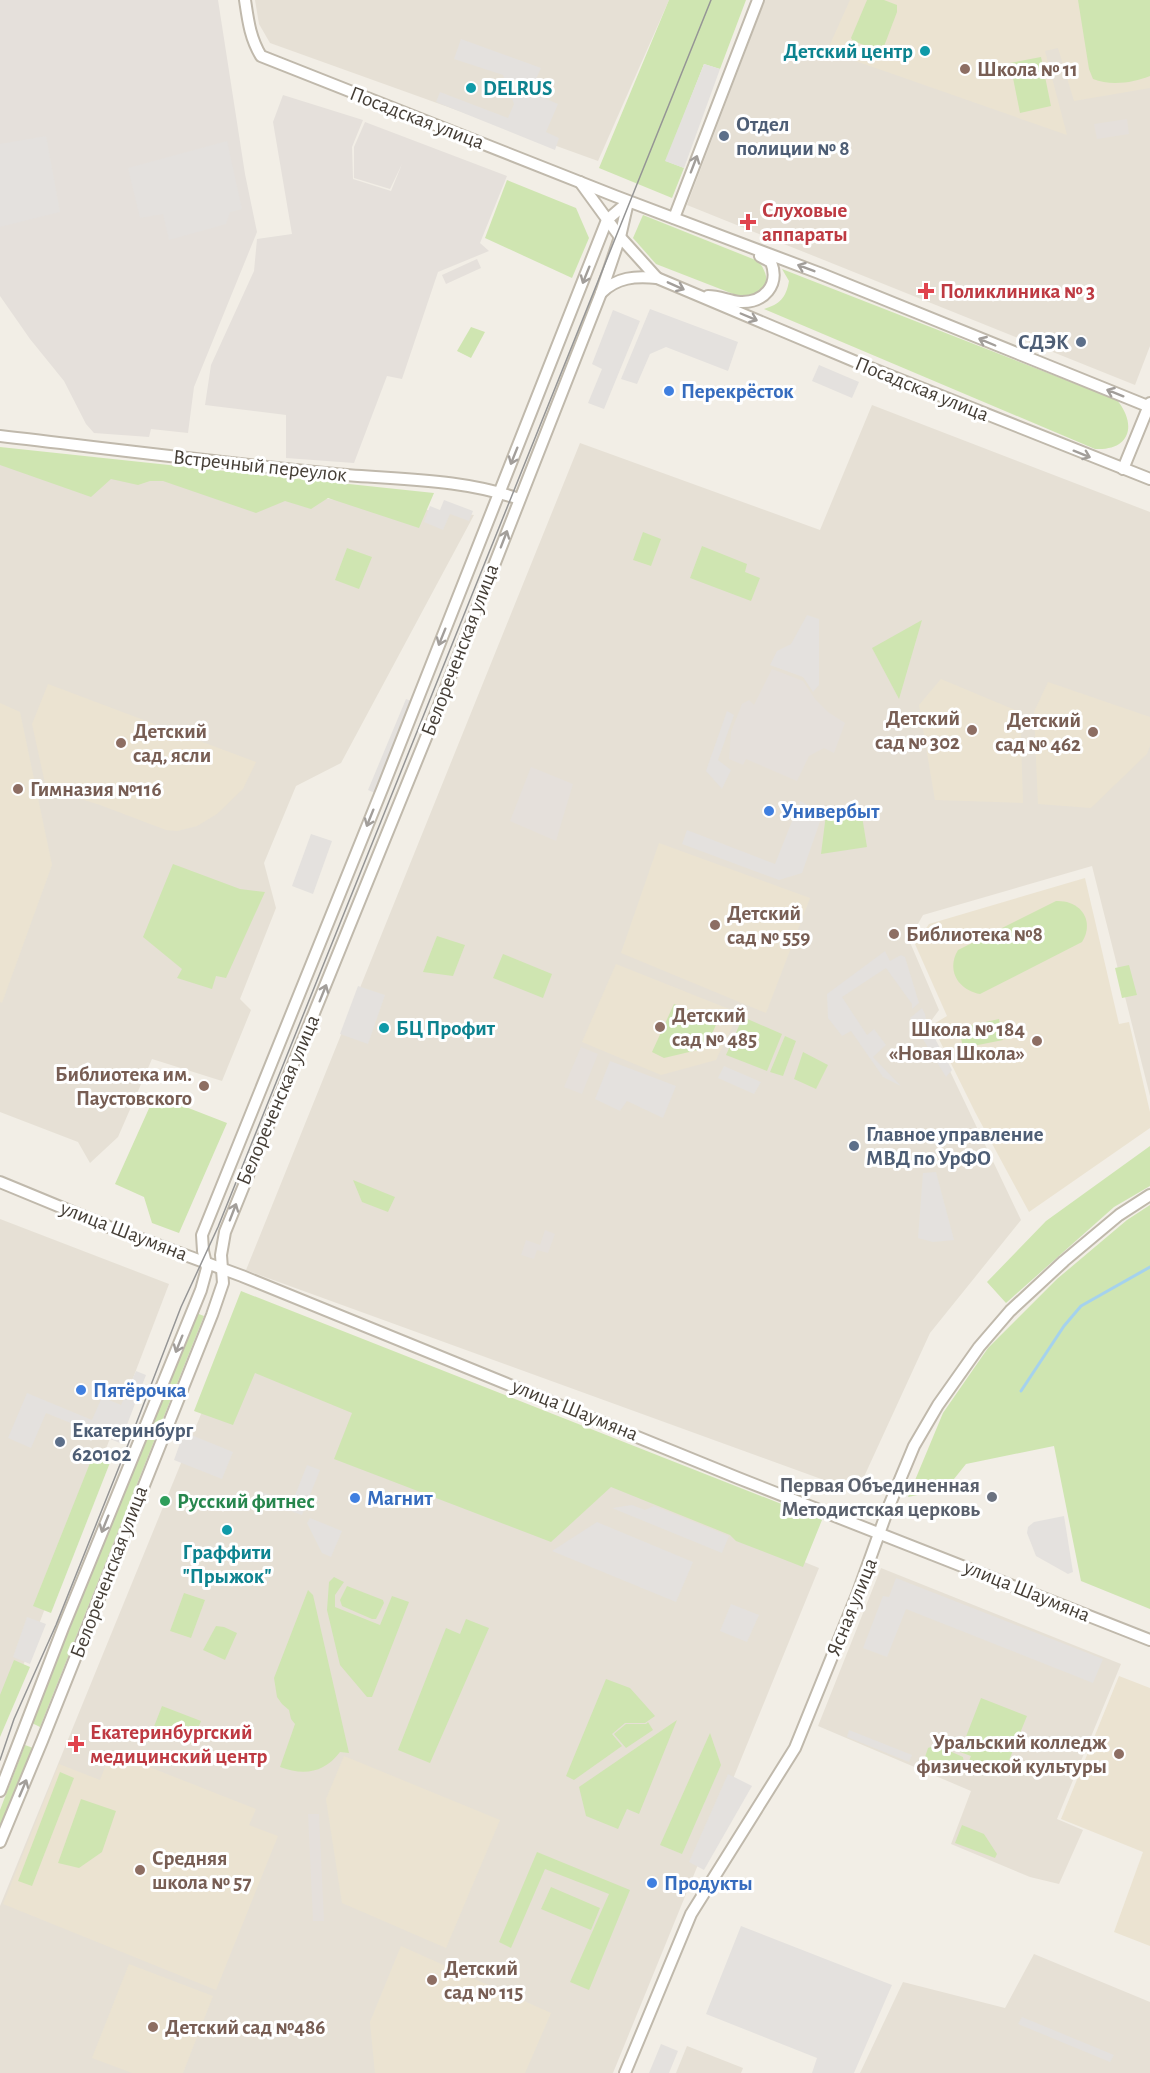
<svg xmlns="http://www.w3.org/2000/svg" width="1150" height="2073" font-family="'Alegreya Sans',sans-serif">
<rect width="100%" height="100%" fill="#f2eee6"/>
<!-- residential -->
<g fill="#e6e0d5">
<polygon points="255,0 669,0 598,161 270,43 259,24"/>
<polygon points="765,0 1150,0 1150,346 1135,385 687,205"/>
<polygon points="872,405 1150,512 1150,1096 1092,866 923,915 909,940 939,1010 928,1025 1021,1220 930,1333 857,1492 246,1270 580,443 820,530"/>
<polygon points="0,463 474,515 341,763 296,786 264,863 276,908 240,999 251,1010 222,1081 152,1059 118,1137 90,1163 78,1142 0,1112"/>
<polygon points="0,1219 169,1284 0,1726"/>
<polygon points="235,1331 819,1568 613,2073 0,2073 0,1906"/>
<polygon points="881,1568 1121,1664 1057,1819 1083,1830 1059,1884 1030,1877 951,1844 971,1791 818,1726"/>
<polygon points="1034,1954 1150,2002 1150,2073 860,2073 903,1982 1005,2008"/>
<polygon points="687,2046 743,2068 741,2073 676,2073"/>
</g>
<!-- industrial -->
<g fill="#e5e0db">
<polygon points="0,0 218,0 245,174 257,232 194,387 188,433 151,429 149,437 94,433 86,424 64,381 30,339 0,296"/>
<polygon points="283,95 363,120 352,147 353,179 391,191 402,164 390,189 354,178 354,147 365,122 507,176 480,243 489,251 438,272 402,379 387,376 354,463 286,458 286,415 205,405 211,365 254,271 257,239 292,234 273,122"/>
<polygon points="1127,119 1129,134 1097,139 1094,124"/>
<polygon points="477,259 481,268 446,284 442,275"/>
<polygon points="772,669 803,681 815,699 828,712 845,723 834,753 824,748 809,756 797,781 746,759 743,765 729,759 731,732 742,704 749,700 754,705"/>
<polygon points="531,767 573,784 556,841 510,821"/>
<polygon points="581,1047 598,1054 582,1094 564,1087"/>
<polygon points="545,1230 555,1234 548,1253 537,1250 534,1259 521,1255 526,1240 540,1245"/>
<polygon points="308,1814 319,1814 324,1921 313,1921"/>
</g>
<!-- education -->
<g fill="#ebe3d1">
<polygon points="850,0 1150,0 1150,88 1074,101 1058,48 1045,51 1067,135 827,51"/>
<polygon points="941,679 1020,712 1023,803 935,800 919,705"/>
<polygon points="1048,682 1150,717 1150,746 1147,754 1091,808 1038,804 1034,712"/>
<polygon points="48,684 141,719 256,762 243,789 217,814 197,826 177,831 166,830 100,805 46,788 32,724"/>
<polygon points="0,703 20,712 52,865 2,1003 0,1002"/>
<polygon points="659,843 810,898 766,1013 621,953"/>
<polygon points="1085,878 1119,1024 1129,1022 1150,1112 1150,1128 1029,1212 975,1112 932,1025 947,1016 915,944 929,924"/>
<polygon points="616,964 739,1013 716,1060 661,1075 582,1042"/>
<polygon points="1119,1676 1150,1688 1150,1946 1114,1932 1143,1852 1061,1819"/>
<polygon points="111,1752 256,1809 249,1825 278,1836 216,1990 3,1904 59,1764 100,1780"/>
<polygon points="344,1756 500,1820 446,1948 342,1903 326,1799"/>
<polygon points="401,1946 551,2013 525,2073 375,2073 370,2022"/>
<polygon points="129,1964 213,1996 183,2073 132,2073 92,2058"/>
</g>
<!-- green -->
<g fill="#cfe5b1">
<polygon points="669,0 746,0 720,69 704,64 666,161 684,168 672,198 599,168"/>
<polygon points="867,0 884,0 897,5 897,12 883,49 880,51 853,41 851,38"/>
<path d="M1078,0H1150V76C1133,83 1110,86 1093,79L1089,69Z"/>
<polygon points="1041,57 1051,106 1020,113 1010,63"/>
<polygon points="507,180 576,208 589,238 572,278 485,238"/>
<path d="M643,215L758,261C775,281 764,296 741,297L656,264L633,238Z"/>
<path d="M782,269L1117,400C1138,426 1129,451 1095,449L764,309C780,304 786,298 789,281Z"/>
<polygon points="471,327 485,332 471,358 457,351"/>
<polygon points="0,447 434,493 419,528 328,498 311,509 285,501 256,513 163,481 150,481 138,485 111,479 91,497 0,465"/>
<polygon points="643,532 661,539 651,566 633,560"/>
<polygon points="702,546 747,564 745,572 760,578 751,601 690,578"/>
<polygon points="347,548 372,557 359,589 335,580"/>
<polygon points="922,620 899,699 872,648"/>
<polygon points="826,814 862,816 867,847 821,854"/>
<polygon points="173,864 240,889 265,892 226,978 216,976 212,989 177,978 182,969 143,937"/>
<path d="M1056,901C1081,900 1095,921 1082,942L980,994C958,990 946,970 958,950Z"/>
<polygon points="437,936 465,945 453,976 423,972"/>
<polygon points="503,954 552,974 543,998 493,978"/>
<polygon points="1129,965 1137,995 1122,998 1115,968"/>
<polygon points="674,1004 718,1020 706,1048 664,1058 652,1052"/>
<polygon points="743,1017 782,1034 767,1071 726,1055"/>
<polygon points="999,1019 1003,1040 963,1048 959,1028"/>
<polygon points="785,1036 796,1041 783,1076 770,1072"/>
<polygon points="803,1052 828,1065 816,1089 794,1079"/>
<polygon points="155,1095 227,1123 179,1233 152,1223 144,1197 115,1184"/>
<polygon points="1150,1146 1150,1186 1114,1207 1006,1303 987,1282 1046,1221"/>
<polygon points="353,1180 395,1197 388,1212 362,1202"/>
<polygon points="1150,1205 1150,1609 1081,1581 1054,1446 966,1464 946,1489 908,1497 943,1413 988,1348 1057,1279 1127,1220"/>
<polygon points="241,1291 822,1520 803,1567 736,1541 730,1535 611,1487 551,1542 334,1459 352,1413 255,1373 233,1425 194,1411"/>
<polygon points="196,1313 204,1316 40,1727 32,1723"/>
<polygon points="94,1453 111,1460 51,1613 33,1606"/>
<polygon points="334,1577 344,1582 335,1595 335,1607 380,1625 392,1596 409,1602 372,1697 367,1697 340,1665 327,1610 329,1582"/>
<polygon points="347,1586 383,1600 384,1603 376,1619 372,1619 342,1606 340,1600"/>
<path d="M308,1590L313,1595L349,1753L340,1752C324,1773 304,1776 280,1767L295,1724L291,1719L289,1710L282,1704L277,1697L274,1678Z"/>
<polygon points="184,1593 205,1600 191,1638 170,1631"/>
<polygon points="466,1619 489,1628 430,1763 398,1750 446,1628 460,1634"/>
<polygon points="216,1626 224,1627 237,1633 225,1660 203,1650"/>
<polygon points="14,1660 30,1667 0,1737 0,1695"/>
<polygon points="606,1679 630,1688 655,1716 645,1723 625,1723 612,1734 622,1746 574,1780 566,1776"/>
<polygon points="981,1698 1027,1716 1003,1775 969,1761 971,1756 960,1752"/>
<polygon points="162,1706 201,1721 192,1744 153,1729"/>
<polygon points="677,1720 639,1814 627,1809 618,1829 586,1816 579,1787"/>
<polygon points="648,1722 653,1730 626,1748 614,1734 626,1724 646,1724"/>
<polygon points="710,1733 721,1765 682,1854 660,1845"/>
<polygon points="25,1745 33,1748 0,1833 0,1810"/>
<polygon points="936,1745 963,1757 964,1763 959,1773 953,1775 927,1763 925,1757 928,1748"/>
<polygon points="60,1772 74,1778 32,1886 18,1881"/>
<polygon points="81,1799 116,1811 102,1852 79,1868 58,1863"/>
<polygon points="962,1825 984,1834 997,1854 995,1858 955,1843"/>
<polygon points="537,1852 630,1890 589,1990 570,1982 609,1894 545,1869 511,1948 499,1942"/>
<polygon points="551,1887 600,1908 591,1930 541,1909"/>
</g>
<!-- parking -->
<g fill="#e4e1de">
<polygon points="461,39 541,68 530,92 558,104 546,132 559,138 555,150 436,102 440,92 508,118 514,104 503,75 454,59"/>
<polygon points="704,64 720,69 684,168 665,161"/>
<polygon points="46,136 60,212 0,227 0,144"/>
<polygon points="227,141 242,209 230,212 226,224 169,240 163,214 140,218 128,168"/>
<polygon points="650,309 738,342 728,371 666,347 650,354 637,384 621,379"/>
<polygon points="613,310 640,321 604,409 588,403 602,369 592,364"/>
<polygon points="819,365 859,382 852,398 812,381"/>
<polygon points="444,500 473,511 469,521 450,514 443,530 424,522 430,506 440,510"/>
<polygon points="807,615 819,619 819,685 813,692 803,677 770,665 777,651 791,644"/>
<polygon points="406,699 414,702 375,793 368,790"/>
<polygon points="727,711 734,715 718,760 731,770 722,789 706,771"/>
<polygon points="800,801 823,813 802,873 779,880 682,844 687,830 775,864"/>
<polygon points="311,834 332,841 313,894 292,886"/>
<polygon points="885,951 890,961 901,955 905,957 919,1003 912,1009 912,1004 886,968 842,997 867,1035 874,1029 886,1045 873,1057 901,1086 883,1077 851,1031 842,1036 828,1018 827,994"/>
<polygon points="358,986 385,995 368,1044 340,1034"/>
<polygon points="922,1008 925,1014 927,1024 952,1070 946,1077 910,1018"/>
<polygon points="610,1061 676,1086 663,1118 627,1101 620,1111 595,1099"/>
<polygon points="724,1066 761,1082 754,1094 718,1078"/>
<polygon points="936,1172 954,1240 933,1242 918,1238 923,1173"/>
<polygon points="136,1371 146,1375 120,1443 46,1413 31,1448 8,1438 27,1393 92,1420 102,1397 121,1405"/>
<polygon points="184,1432 233,1452 222,1479 174,1460"/>
<polygon points="307,1465 320,1470 302,1515 255,1498 258,1491 292,1503"/>
<polygon points="632,1505 645,1510 654,1506 729,1536 722,1553 612,1508"/>
<polygon points="1064,1516 1073,1572 1068,1574 1036,1556 1027,1533 1028,1527 1034,1522"/>
<polygon points="310,1518 342,1531 331,1557 322,1553 307,1523"/>
<polygon points="597,1522 693,1562 676,1602 552,1551"/>
<polygon points="896,1578 1103,1659 1093,1683 906,1609 887,1657 863,1648 883,1596 889,1597"/>
<polygon points="731,1604 759,1615 747,1642 720,1631"/>
<polygon points="27,1617 46,1624 30,1664 13,1657"/>
<polygon points="849,1730 912,1755 909,1762 847,1737"/>
<polygon points="728,1774 752,1786 704,1870 689,1862"/>
<polygon points="741,1926 892,1985 854,2073 812,2073 817,2058 706,2014"/>
<polygon points="1022,2017 1114,2055 1110,2062 1018,2024"/>
<polygon points="661,2044 678,2051 669,2073 649,2073"/>
</g>
<g fill="none" stroke-linecap="round" stroke-linejoin="round">
<!-- stream -->
<polyline stroke="#a5d2ed" stroke-width="3" points="1021,1391 1064,1326 1081,1306 1150,1267"/>
<defs>
<g id="minor">
<path d="M245,0C248,20 250,38 261,56L615,196L819,273L1150,407"/>
<polyline points="580,182 620,237 657,278"/>
<polyline points="674,218 758,0"/>
<polyline points="607,220 628,202"/>
<path d="M601,293C617,277 635,276 657,278L873,369L1150,479"/>
<path d="M708,296C719,296 729,301 740,302C764,303 780,285 771,262L760,256"/>
<path d="M0,436C112,449 223,463 335,474C397,480 460,478 519,499"/>
<polyline points="1123,469 1150,403"/>
<polyline points="0,1182 109,1227 242,1276 738,1478 1150,1640"/>
<polyline points="0,1791 63,1628 201,1290 207,1268 203,1251 202,1235 383,787 607,220"/>
<polyline points="0,1842 42,1741 212,1315 223,1283 221,1255 225,1232 436,713 601,293 620,237 628,202"/>
<polyline points="625,2073 691,1914 795,1748 857,1595 889,1506 914,1446 938,1405 979,1347 1010,1311 1064,1261 1119,1215 1150,1195"/>
</g>
</defs>
<!-- minor casing -->
<use href="#minor" stroke="#c0b9ac" stroke-width="14"/>
<!-- minor -->
<use href="#minor" stroke="#fff" stroke-width="10"/>
<!-- tram -->
<polyline stroke="#959595" stroke-width="1.5" points="0,1760 14,1719 56,1625 131,1437 181,1307 218,1227 711,0"/>
</g>
<!-- one-way arrows -->
<defs><path id="oneway-shaft" d="M-6 0H5M1.5-3L5.5 0L1.5 3" fill="none" stroke-width="1.6" stroke-linecap="round" stroke-linejoin="round" transform="scale(1.5)"/></defs>
<g stroke="#a29e9a">
<use href="#oneway-shaft" transform="translate(694 164) rotate(-69)"/>
<use href="#oneway-shaft" transform="translate(806 268) rotate(-159)"/>
<use href="#oneway-shaft" transform="translate(586 275) rotate(112)"/>
<use href="#oneway-shaft" transform="translate(676 286) rotate(24)"/>
<use href="#oneway-shaft" transform="translate(749 317) rotate(23)"/>
<use href="#oneway-shaft" transform="translate(987 342) rotate(-157)"/>
<use href="#oneway-shaft" transform="translate(1115 393) rotate(-158)"/>
<use href="#oneway-shaft" transform="translate(1082 454) rotate(22)"/>
<use href="#oneway-shaft" transform="translate(514 456) rotate(112)"/>
<use href="#oneway-shaft" transform="translate(504 539) rotate(-69)"/>
<use href="#oneway-shaft" transform="translate(442 637) rotate(112)"/>
<use href="#oneway-shaft" transform="translate(370 818) rotate(112)"/>
<use href="#oneway-shaft" transform="translate(323 993) rotate(-68)"/>
<use href="#oneway-shaft" transform="translate(233 1212) rotate(-69)"/>
<use href="#oneway-shaft" transform="translate(179 1344) rotate(112)"/>
<use href="#oneway-shaft" transform="translate(105 1524) rotate(112)"/>
<use href="#oneway-shaft" transform="translate(23 1788) rotate(-67)"/>
</g>
<!-- markers -->
<g fill="#0f9aa8" stroke="#fff" stroke-width="2">
<circle cx="925" cy="51" r="6"/>
<circle cx="471" cy="88" r="6"/>
<circle cx="384" cy="1028" r="6"/>
<circle cx="227" cy="1530" r="6"/>
</g>
<g fill="#8d6e63" stroke="#fff" stroke-width="2">
<circle cx="965" cy="69" r="6"/>
<circle cx="972" cy="730" r="6"/>
<circle cx="1093" cy="732" r="6"/>
<circle cx="121" cy="743" r="6"/>
<circle cx="18" cy="789" r="6"/>
<circle cx="715" cy="925" r="6"/>
<circle cx="894" cy="934" r="6"/>
<circle cx="660" cy="1027" r="6"/>
<circle cx="1037" cy="1041" r="6"/>
<circle cx="204" cy="1086" r="6"/>
<circle cx="1119" cy="1754" r="6"/>
<circle cx="140" cy="1870" r="6"/>
<circle cx="432" cy="1980" r="6"/>
<circle cx="153" cy="2027" r="6"/>
</g>
<g fill="#5c6f8a" stroke="#fff" stroke-width="2">
<circle cx="724" cy="136" r="6"/>
<circle cx="1081" cy="342" r="6"/>
<circle cx="854" cy="1146" r="6"/>
<circle cx="60" cy="1442" r="6"/>
</g>
<g fill="#e0444e" stroke="#fff" stroke-width="2">
<path d="M745 213h6v6h6v6h-6v6h-6v-6h-6v-6h6z"/>
<path d="M923 282h6v6h6v6h-6v6h-6v-6h-6v-6h6z"/>
<path d="M73 1735h6v6h6v6h-6v6h-6v-6h-6v-6h6z"/>
</g>
<g fill="#3f7fe0" stroke="#fff" stroke-width="2">
<circle cx="669" cy="391" r="6"/>
<circle cx="769" cy="811" r="6"/>
<circle cx="81" cy="1390" r="6"/>
<circle cx="355" cy="1498" r="6"/>
<circle cx="652" cy="1883" r="6"/>
</g>
<circle fill="#6b7280" stroke="#fff" stroke-width="2" cx="992" cy="1497" r="6"/>
<circle fill="#2e9e5b" stroke="#fff" stroke-width="2" cx="165" cy="1501" r="6"/>
<g text-anchor="middle" dominant-baseline="central" stroke-width="6" stroke-linejoin="round" paint-order="stroke">
<!-- culture labels -->
<g font-size="21" font-weight="bold" fill="#0d838f" stroke="#fff" text-anchor="start">
<text x="913" y="51" text-anchor="end">Детский центр</text>
<text x="483" y="88">DELRUS</text>
<text x="396" y="1028">БЦ Профит</text>
<text x="227" y="1552" text-anchor="middle">Граффити<tspan x="227" dy="24">"Прыжок"</tspan></text>
</g>
<!-- education labels -->
<g font-size="21" font-weight="bold" fill="#785e54" stroke="#fff" text-anchor="start">
<text x="977" y="69">Школа № 11</text>
<text x="960" y="718" text-anchor="end">Детский<tspan x="960" dy="24">сад № 302</tspan></text>
<text x="1081" y="720" text-anchor="end">Детский<tspan x="1081" dy="24">сад № 462</tspan></text>
<text x="133" y="731">Детский<tspan x="133" dy="24">сад, ясли</tspan></text>
<text x="30" y="789">Гимназия №116</text>
<text x="727" y="913">Детский<tspan x="727" dy="24">сад № 559</tspan></text>
<text x="906" y="934">Библиотека №8</text>
<text x="672" y="1015">Детский<tspan x="672" dy="24">сад № 485</tspan></text>
<text x="1025" y="1029" text-anchor="end">Школа № 184<tspan x="1025" dy="24">«Новая Школа»</tspan></text>
<text x="192" y="1074" text-anchor="end">Библиотека им.<tspan x="192" dy="24">Паустовского</tspan></text>
<text x="1107" y="1742" text-anchor="end">Уральский колледж<tspan x="1107" dy="24">физической культуры</tspan></text>
<text x="152" y="1858">Средняя<tspan x="152" dy="24">школа № 57</tspan></text>
<text x="444" y="1968">Детский<tspan x="444" dy="24">сад № 115</tspan></text>
<text x="165" y="2027">Детский сад №486</text>
</g>
<!-- street labels -->
<g font-size="21" fill="#453e36" stroke="#fff">
<text transform="translate(417 118) rotate(21)">Посадская улица</text>
<text transform="translate(922 389) rotate(22)">Посадская улица</text>
<text transform="translate(260 466) rotate(6)">Встречный переулок</text>
<text transform="translate(460 650) rotate(-69)">Белореченская улица</text>
<text transform="translate(278 1100) rotate(-67)">Белореченская улица</text>
<text transform="translate(124 1231) rotate(21)">улица Шаумяна</text>
<text transform="translate(575 1410) rotate(22)">улица Шаумяна</text>
<text transform="translate(109 1572) rotate(-69)">Белореченская улица</text>
<text transform="translate(1027 1591) rotate(22)">улица Шаумяна</text>
<text transform="translate(852 1607) rotate(-68)">Ясная улица</text>
</g>
<!-- service labels -->
<g font-size="21" font-weight="bold" fill="#4e5e75" stroke="#fff" text-anchor="start">
<text x="736" y="124">Отдел<tspan x="736" dy="24">полиции № 8</tspan></text>
<text x="1069" y="342" text-anchor="end">СДЭК</text>
<text x="866" y="1134">Главное управление<tspan x="866" dy="24">МВД по УрФО</tspan></text>
<text x="72" y="1430">Екатеринбург<tspan x="72" dy="24">620102</tspan></text>
</g>
<!-- health labels -->
<g font-size="21" font-weight="bold" fill="#be3a42" stroke="#fff" text-anchor="start">
<text x="762" y="210">Слуховые<tspan x="762" dy="24">аппараты</tspan></text>
<text x="940" y="291">Поликлиника № 3</text>
<text x="90" y="1732">Екатеринбургский<tspan x="90" dy="24">медицинский центр</tspan></text>
</g>
<!-- shop labels -->
<g font-size="21" font-weight="bold" fill="#366cbe" stroke="#fff" text-anchor="start">
<text x="681" y="391">Перекрёсток</text>
<text x="781" y="811">Универбыт</text>
<text x="93" y="1390">Пятёрочка</text>
<text x="367" y="1498">Магнит</text>
<text x="664" y="1883">Продукты</text>
</g>
<!-- worship labels -->
<g font-size="21" font-weight="bold" fill="#5b616d" stroke="#fff" text-anchor="end">
<text x="980" y="1485">Первая Объединенная<tspan x="980" dy="24">Методистская церковь</tspan></text>
</g>
<!-- leisure labels -->
<g font-size="21" font-weight="bold" fill="#27864d" stroke="#fff" text-anchor="start">
<text x="177" y="1501">Русский фитнес</text>
</g>
</g>
</svg>
